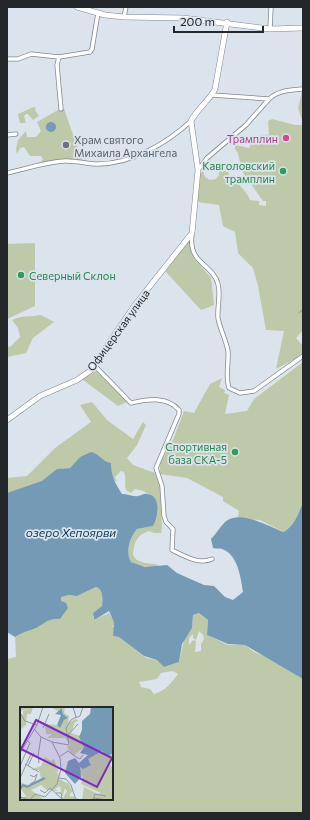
<svg xmlns="http://www.w3.org/2000/svg" width="310" height="820" font-family="Commissioner,sans-serif">
<rect width="100%" height="100%" fill="#dbe3ec"/>
<!-- green -->
<g fill="#bec9a9" fill-rule="evenodd">
<polygon points="302,92 303,93 303,123 298,108"/>
<polygon points="34,107 36,108 35,110 39,116 33,120 28,114 26,114 24,116 26,123 20,123 18,114"/>
<polygon points="64,109 82,160 41,162 43,159 41,156 30,156 24,147 20,148 17,154 16,149 18,140 26,131 27,137 36,137 41,131 37,122 58,110"/>
<path d="M272,119L295,125H303V330L296,338L303,346V355L276,369L284,331L266,330L258,286L253,268L238,253L235,232L223,226L219,205L197,202L200,174L203,171L205,177L210,180L216,179L219,175V168L229,173L228,179C238,181 246,191 250,200L259,201V205L266,206V201H263L242,171L238,153L235,149V145L249,148C253,138 258,134 269,135L268,121Z"/>
<polygon points="189,241 195,259 211,278 214,305 201,310 165,271"/>
<polygon points="35,243 35,306 7,319 7,244"/>
<path d="M41,315L54,322L33,338L26,353L7,357V346L10,347L20,337L18,328L12,320C22,315 31,317 41,315Z"/>
<path d="M303,362V503C296,517 297,521 284,532L260,520L238,518L239,511L223,501V497L187,478L160,474V464L173,440L184,411L194,413L210,384L222,378L219,387L225,390L224,393L229,395L225,414L247,411L254,399Z"/>
<polygon points="94,369 127,402 118,406 82,379"/>
<path d="M92,402L107,420L133,439L143,422L146,425L137,445L127,458L133,465L155,473L160,486L162,528L161,533H154L149,531C137,535 134,542 133,554C135,564 150,563 159,565C149,569 140,566 131,562C125,552 130,537 137,529L153,526C163,508 156,492 135,489L131,493L127,491C123,485 127,480 124,472L121,471L115,477L117,482C110,478 111,470 111,464L101,460L95,453L80,457L70,468C57,467 52,474 43,481C33,487 18,491 7,493V478L27,476L55,448L91,422L80,405Z"/>
<path d="M96,587L99,588C103,594 103,599 102,606L93,613V618L96,619L109,613L115,622L114,625L111,627H114L113,636L119,637L146,658L157,660L164,667L179,662L185,636L192,628L193,615L199,613L208,620L207,635L228,645H245L254,652L273,660L303,679V813H7V659L16,657L15,636L54,618L61,597L69,595L77,596ZM199,631L203,635L204,639L201,644V651L195,652L196,641L193,640L189,645V638L193,634V638L196,640ZM173,671L178,674C170,684 167,690 154,694L150,689L141,687L139,682L157,679L161,673ZM21,708H112V799H21Z"/>
</g>
<!-- water -->
<g fill="#759ab6">
<circle cx="51" cy="127" r="5"/>
<path d="M91,452C99,453 102,462 111,463C111,476 115,483 122,494C127,494 133,497 138,496C141,496 144,493 147,494C162,495 158,518 153,526L137,529C130,537 125,552 131,562L145,567L167,565L177,573L204,585L214,586L225,597L233,600L243,592C241,579 238,554 222,549C220,548 216,549 213,548L211,539C216,534 220,527 225,522C241,509 269,527 284,532C297,522 296,517 303,503V679L245,645L228,644L207,635L208,620L199,613L193,615L192,628L182,644L179,662L164,667L157,660L144,656L119,637L113,636L114,622L109,611L96,619H94L93,613L102,606C103,599 103,589 96,587L77,596L69,595L61,597V601L66,603L68,608L60,619C50,618 45,623 36,628C29,631 22,632 15,637L7,632V493L42,481L57,469L70,468L80,457Z"/>
</g>
<g fill="none" stroke-linecap="round" stroke-linejoin="round">
<!-- stream -->
<polyline stroke="#759ab6" stroke-width="1" points="299,313 303,309"/>
<defs>
<g id="street">
<polyline points="124,17 126,7"/>
<polyline points="270,29 271,7"/>
<polyline points="59,57 57,65 61,109"/>
<polyline points="7,59 18,59 31,54 59,57 90,52 92,49 98,13"/>
<path d="M269,99C279,90 291,90 303,89"/>
<polyline points="7,135 16,134"/>
<polyline points="198,170 207,158 246,125 269,99 212,95"/>
<path d="M7,173C26,169 45,162 64,161C75,160 87,164 98,164C132,164 167,143 191,121"/>
<path d="M192,235C188,264 213,264 218,284C221,295 217,307 218,318C220,329 226,340 228,351C229,363 225,376 229,388L240,393L254,391L303,356"/>
<path d="M94,365L131,403C147,399 167,396 179,410V414L156,468L162,486L164,516L166,522L173,529L172,550C184,556 199,565 212,559"/>
</g>
<g id="secondary">
<polyline points="77,7 105,15 124,17 183,18 270,29 303,28"/>
<path d="M7,420L40,396L77,380L90,371L135,305L192,233L198,170L191,121C197,109 209,101 215,89L227,22"/>
</g>
</defs>
<!-- street casing -->
<use href="#street" stroke="#808790" stroke-width="5"/>
<!-- secondary casing -->
<use href="#secondary" stroke="#808790" stroke-width="6"/>
<!-- street -->
<use href="#street" stroke="#fff" stroke-width="3.5"/>
<!-- secondary -->
<use href="#secondary" stroke="#fff" stroke-width="5"/>
</g>
<!-- markers -->
<circle fill="#d1479c" stroke="#dbe3ec" stroke-width="1.5" cx="286" cy="138" r="4"/>
<circle fill="#6b7280" stroke="#dbe3ec" stroke-width="1.5" cx="66" cy="145" r="4"/>
<g fill="#2e9e5b" stroke="#dbe3ec" stroke-width="1.5">
<circle cx="283" cy="171" r="4"/>
<circle cx="21" cy="275" r="4"/>
<circle cx="235" cy="452" r="4"/>
</g>
<g text-anchor="middle" dominant-baseline="central" stroke-width="3.5" stroke-linejoin="round" paint-order="stroke">
<!-- hotel labels -->
<g font-size="11" fill="#b23c85" stroke="#dbe3ec" text-anchor="end">
<text x="278" y="138">Трамплин</text>
</g>
<!-- worship labels -->
<g font-size="11" fill="#5b616d" stroke="#dbe3ec" text-anchor="start">
<text x="74" y="139">Храм святого<tspan x="74" dy="13">Михаила Архангела</tspan></text>
</g>
<!-- leisure labels -->
<g font-size="11" fill="#27864d" stroke="#dbe3ec" text-anchor="end">
<text x="275" y="165">Кавголовский<tspan x="275" dy="13">трамплин</tspan></text>
<text x="29" y="275" text-anchor="start">Северный Склон</text>
<text x="227" y="446">Спортивная<tspan x="227" dy="13">база СКА-5</tspan></text>
</g>
<!-- street labels -->
<g font-size="11" fill="#24272a" stroke="#dbe3ec">
<text transform="translate(118 330) rotate(-54)">Офицерская улица</text>
</g>
<!-- water labels -->
<g font-size="12" font-style="italic" fill="#083955" stroke="#dbe3ec">
<text x="71" y="532">озеро Хепоярви</text>
</g>
</g>
<!-- overview -->
<g transform="translate(20 707)">
<rect width="93" height="93" fill="#dbe3ec"/>
<path d="M1,0H13L11,7H7L6,18L0,23V6L3,8V4L9,2L0,4ZM31,0H45L44,6L49,9L48,16L56,12L58,14L55,15L51,26L60,29L64,40L53,49L47,40L51,38L45,31H27L32,27H26L25,17L37,18L40,21L44,13L48,11L43,7V2L38,4ZM83,44L88,49L93,46L90,57L93,62V83L90,82L93,84V93H62L64,80L78,87L81,86L61,77L63,71L59,64L60,60L63,62L71,56L67,52ZM25,50L31,54L34,52L38,63V65L34,64L38,66L39,72L49,77L53,85L50,86V90L52,89L61,93H42L47,84L45,81L42,91L40,79L35,82L38,84L27,83L21,78L11,83L24,93L0,92L6,89L1,82V76L9,78L21,71L19,63H11L21,59Z" fill="#bec9a9"/>
<path d="M71,0H93V46L88,49L82,44L68,52L71,58L63,62L60,60L61,70L55,77L45,66L48,54L55,51L59,56L68,48L60,46L64,40L59,30L62,23V14L70,7ZM42,1L43,7L48,11L44,13L40,21L37,18L41,8L35,7Z" fill="#759ab6"/>
<path fill="none" stroke="#759ab6" stroke-width="2" d="M0,82L3,78L7,80L25,71"/>
<path fill="none" stroke="#92989e" stroke-width="1" d="M0,6L5,14L17,18M55,11L60,9L63,0M23,21L29,7M14,22L21,30L32,35L49,38L46,21L51,13L56,10L53,0M48,28L58,17M0,46L17,18L23,0M39,50L48,44L56,50L60,52L63,48M19,56L18,49L21,30M5,57L19,65M0,59L10,36L7,33M8,59L14,46M0,71L11,47M39,71L46,72L51,78L56,93M10,77L15,74L17,67L14,70L10,68M20,83L25,86L30,81L42,92L41,86H36M0,90L10,93L15,87L25,90L37,77L41,62L40,51L32,35M74,91L87,93M73,93L75,87L86,89"/>
<path fill="#7b2cbf" fill-opacity="0.15" stroke="#7b2cbf" stroke-width="2" d="M16,13L92,51L77,80L1,42Z"/>
<rect width="93" height="93" fill="none" stroke="#24272a" stroke-width="2"/>
</g>
<!-- border -->
<rect width="310" height="820" fill="none" stroke="#24272a" stroke-width="16"/>
<!-- scale -->
<path d="M174 26v6h89v-6" fill="none" stroke="#24272a" stroke-width="2"/>
<text x="180" y="26" font-size="12" fill="#24272a" stroke="#dbe3ec" stroke-width="3" paint-order="stroke">200 m</text>
</svg>
